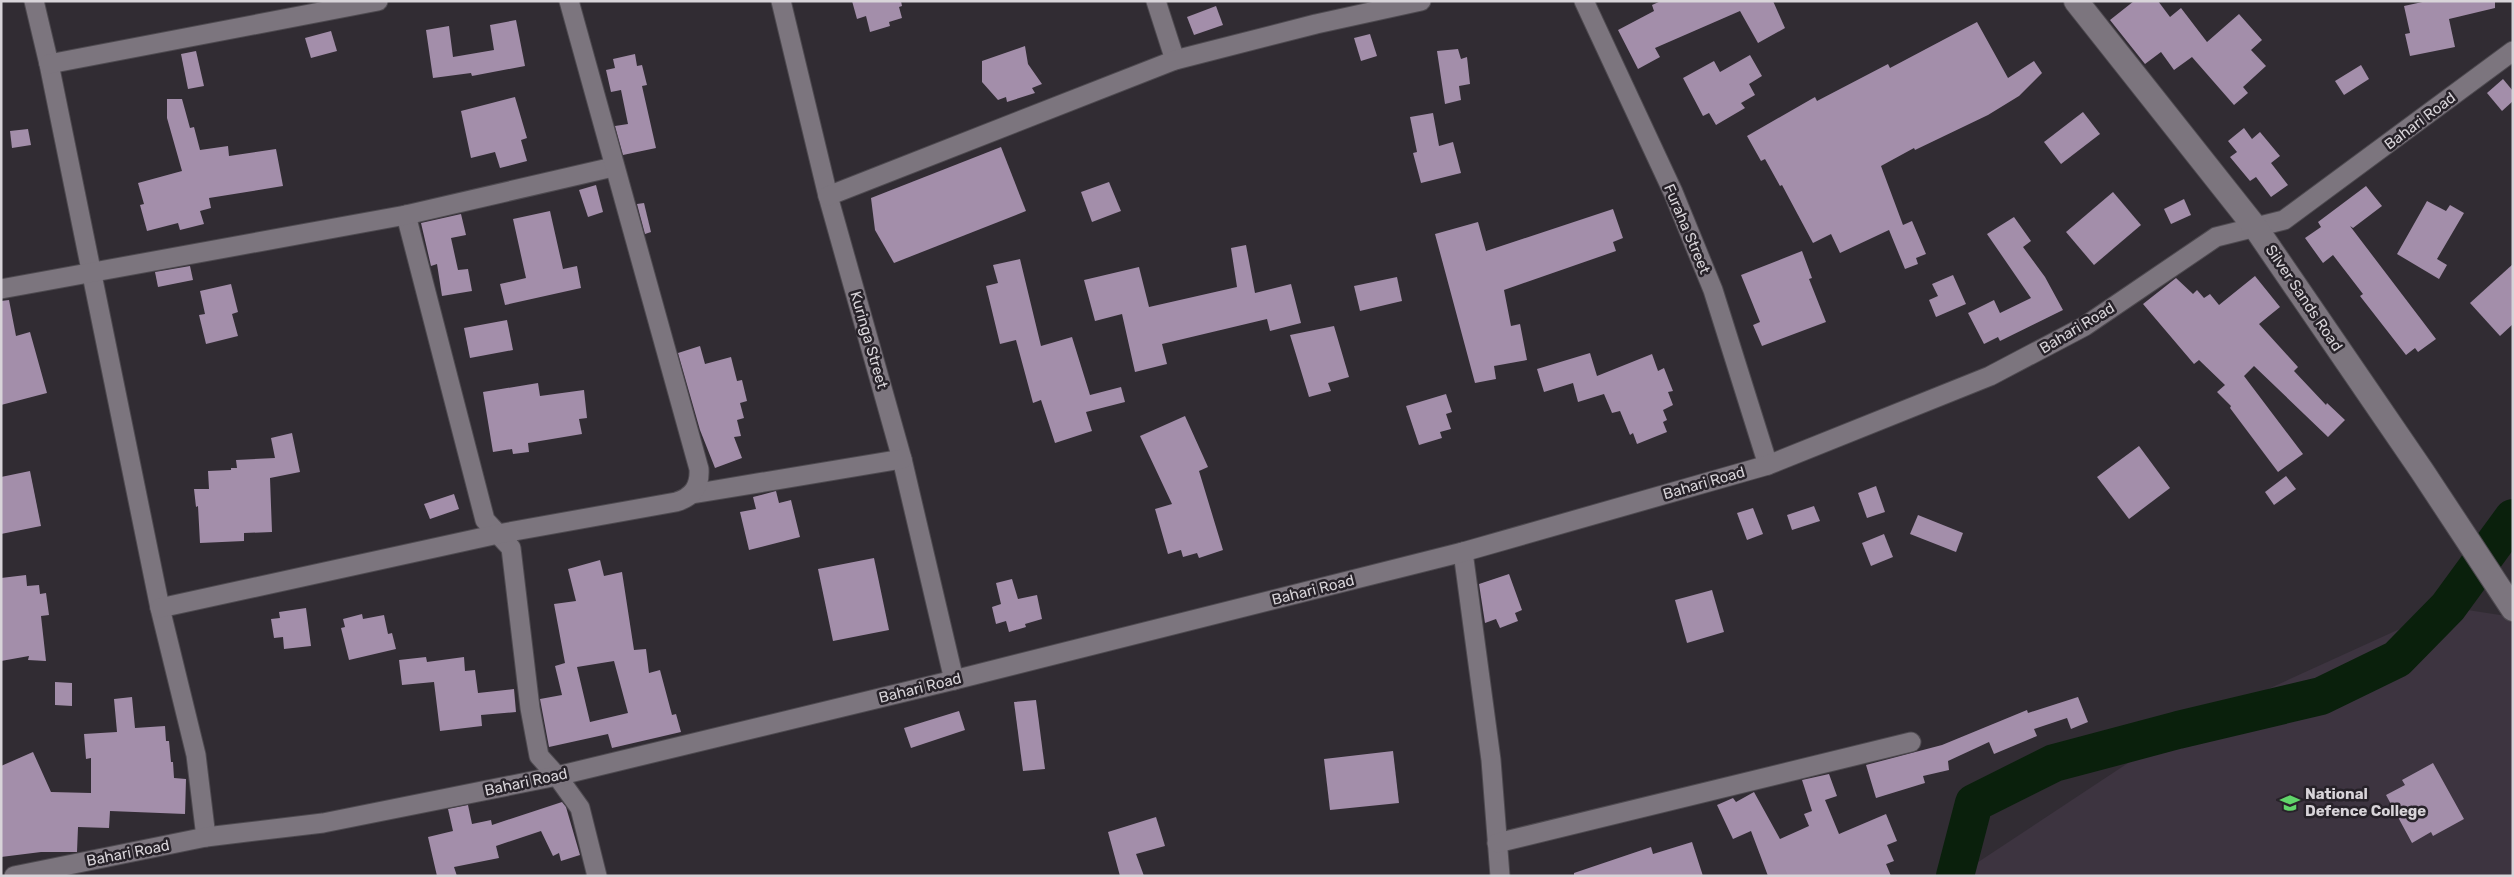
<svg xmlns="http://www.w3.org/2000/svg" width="2514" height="877" font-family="Rubik,sans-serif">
<rect width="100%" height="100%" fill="#312c33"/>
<!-- built -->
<polygon fill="#3d3440" points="2448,607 2513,617 2513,876 1957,876 2178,730"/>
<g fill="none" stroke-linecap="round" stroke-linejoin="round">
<!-- river -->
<polyline stroke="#0a200c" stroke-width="38" points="1955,876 1974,803 2054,763 2178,730 2321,696 2397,659 2448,607 2513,518"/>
</g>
<!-- building -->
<g fill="#a38eaa" fill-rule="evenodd">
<polygon points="852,1 901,1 902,6 899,7 902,18 889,22 890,26 870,32 866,16 857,19"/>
<polygon points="1661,1 1773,1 1785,28 1758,43 1740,11 1655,48 1660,57 1638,69 1618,30 1654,11 1652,5"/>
<polygon points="2134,1 2158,1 2170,17 2181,8 2207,42 2239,14 2262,40 2251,50 2266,66 2243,87 2248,93 2234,105 2192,57 2174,70 2161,52 2145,64 2110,20"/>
<polygon points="2427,1 2495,1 2495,8 2449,19 2455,47 2410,56 2405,34 2410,33 2404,6"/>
<polygon points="1216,6 1223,25 1194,35 1187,17"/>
<polygon points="516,20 525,66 472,76 471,73 433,78 426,30 449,26 453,57 494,50 490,25"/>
<polygon points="1977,22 2008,78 2034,61 2042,73 2019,96 1988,115 1915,150 1914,148 1881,166 1903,225 1912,221 1926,254 1916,258 1918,264 1905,269 1889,230 1840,253 1831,234 1813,243 1782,185 1780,186 1765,159 1761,161 1747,136 1815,97 1817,101 1888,64 1890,68"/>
<polygon points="331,31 337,51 311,58 305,38"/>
<polygon points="1370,34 1377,56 1361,61 1354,38"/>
<polygon points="1025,46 1028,64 1042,84 1032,88 1035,93 1007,102 1006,97 998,100 982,82 982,61"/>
<polygon points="1458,49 1461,59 1467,57 1470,84 1459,86 1461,100 1445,104 1437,51"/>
<polygon points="196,51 204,86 188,89 181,54"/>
<polygon points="635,54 637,66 642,65 647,85 642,86 656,148 623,155 615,126 628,124 621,90 611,92 606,70 615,68 613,59"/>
<polygon points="1750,55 1762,76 1749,84 1755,95 1741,103 1745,108 1716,125 1709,113 1703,116 1683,78 1714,61 1720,72"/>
<polygon points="2361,65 2369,79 2344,95 2335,81"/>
<polygon points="2503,79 2513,91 2513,101 2502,111 2487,93"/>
<polygon points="515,97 527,138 521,140 527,161 500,168 495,152 471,158 461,111"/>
<polygon points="167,99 182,99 190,128 194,127 200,150 228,146 229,156 276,149 283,186 209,198 211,208 200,211 204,224 180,230 178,223 147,231 140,205 144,204 138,183 182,171 167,118"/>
<polygon points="2083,112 2100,134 2061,164 2044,142"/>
<polygon points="1433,113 1439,146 1453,142 1461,173 1421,183 1413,153 1417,152 1410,117"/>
<polygon points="2244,128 2252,139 2260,132 2280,156 2271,163 2288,185 2271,197 2256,177 2250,181 2230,157 2237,152 2228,141"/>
<polygon points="28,129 31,145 12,148 10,131"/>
<polygon points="1001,147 1026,211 894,263 875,230 871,198"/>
<polygon points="1109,182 1121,211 1092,222 1081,192"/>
<polygon points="596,185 603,212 588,217 579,190"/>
<polygon points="2366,186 2382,206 2353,228 2350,226 2436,339 2418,352 2415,348 2406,355 2360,296 2363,294 2333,255 2323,263 2305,238 2321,227 2318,222"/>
<polygon points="2113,192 2141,225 2094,265 2066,232"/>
<polygon points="2184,199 2191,215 2171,224 2164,209"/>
<polygon points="2427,201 2446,211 2450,205 2464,213 2437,259 2447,265 2439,279 2397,254"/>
<polygon points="644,203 651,232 645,234 637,204"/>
<polygon points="1613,209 1623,238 1613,242 1616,251 1504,290 1511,326 1520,324 1527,360 1494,366 1496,379 1475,383 1435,234 1478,222 1486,251"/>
<polygon points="550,211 563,269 577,266 581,288 505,305 500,284 526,278 513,219"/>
<polygon points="461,214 466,235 451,238 458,270 468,269 472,291 442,296 437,264 431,266 421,223"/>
<polygon points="2014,217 2031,241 2023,247 2045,277 2063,310 2000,341 1998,337 1984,344 1968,313 1994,300 2000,313 2031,298 1987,234"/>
<polygon points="1246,245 1255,293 1291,284 1301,323 1270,331 1267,319 1162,344 1167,364 1135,372 1122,314 1095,321 1084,280 1139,267 1149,307 1237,287 1231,248"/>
<polygon points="1802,251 1812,278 1809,279 1826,322 1762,346 1753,325 1760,322 1741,275"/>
<polygon points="1020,259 1041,346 1072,337 1090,395 1121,387 1125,402 1086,412 1092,431 1055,443 1041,400 1033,403 1016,340 1000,344 986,286 998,283 993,265"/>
<polygon points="2513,264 2513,324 2500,336 2470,303"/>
<polygon points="190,266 193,280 158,287 155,272"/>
<polygon points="1953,275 1966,304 1936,317 1929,300 1938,296 1932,284"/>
<polygon points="2255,276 2280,307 2259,324 2298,367 2294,371 2326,405 2327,403 2345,420 2328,437 2254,366 2244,376 2303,454 2278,472 2230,408 2231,406 2217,392 2225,385 2199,360 2194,364 2143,304 2176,278 2193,294 2197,290 2204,298 2210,294 2219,305"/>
<polygon points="1397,277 1402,301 1360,311 1354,286"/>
<polygon points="231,284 238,312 232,314 238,336 206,344 199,315 205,314 200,291"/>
<polygon points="9,300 16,336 30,332 47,393 1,405 1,301"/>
<polygon points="507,320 513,350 470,358 464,328"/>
<polygon points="1334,326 1349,377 1328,383 1331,391 1309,397 1290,335"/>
<polygon points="700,346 705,364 731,357 737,381 742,380 747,401 740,403 744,418 737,420 741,436 734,437 742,458 715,468 700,430 678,353"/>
<polygon points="1590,353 1597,376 1652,354 1658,371 1664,368 1673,391 1668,392 1673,405 1663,410 1667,420 1663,422 1667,432 1637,444 1633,433 1630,435 1620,411 1612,413 1604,394 1578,402 1573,383 1544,392 1537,369"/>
<polygon points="538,383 540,396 584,390 587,418 579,419 582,434 528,443 529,452 513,454 512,449 493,452 483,392"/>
<polygon points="1446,394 1452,412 1446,414 1451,429 1440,432 1442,438 1419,445 1406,406"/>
<polygon points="1185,416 1208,467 1199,471 1223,550 1199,558 1197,553 1183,557 1181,550 1168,554 1155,509 1172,504 1140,436"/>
<polygon points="292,433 300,472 270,478 272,532 244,533 244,541 200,543 198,506 196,507 194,489 209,489 208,471 231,470 231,468 237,468 236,460 275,458 271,438"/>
<polygon points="2139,446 2170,488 2129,519 2097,477"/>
<polygon points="30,471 41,526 1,534 1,477"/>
<polygon points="2286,476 2296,489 2274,505 2265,492"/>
<polygon points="1876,486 1885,512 1867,518 1858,493"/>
<polygon points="776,491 779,503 791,500 800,537 749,550 740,512 756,509 753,497"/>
<polygon points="454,494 459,509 430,519 424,504"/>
<polygon points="1814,506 1820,521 1792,530 1787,515"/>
<polygon points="1753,508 1763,534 1747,540 1737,513"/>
<polygon points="1918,515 1963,533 1956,552 1910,534"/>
<polygon points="1884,534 1893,557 1871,566 1862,543"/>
<polygon points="874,558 889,630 833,641 818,569"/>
<path d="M600,560L604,576L622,572L634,650L646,649L649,673L660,670L672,715L676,714L681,732L612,748L608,734L549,747L540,699L562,695L555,666L565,663L554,604L576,601L568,569ZM614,661L628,713L590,722L577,667Z"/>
<polygon points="1509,574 1522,610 1515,613 1518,621 1500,628 1496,619 1485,623 1479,584"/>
<polygon points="26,575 27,586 39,585 40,594 46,593 49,615 41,616 46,661 28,660 29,656 1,661 1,578"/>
<polygon points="1012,579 1018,599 1037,595 1042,619 1025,624 1026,627 1009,632 1006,621 996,624 992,607 1001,604 996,583"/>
<polygon points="1712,590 1724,632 1687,643 1675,600"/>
<polygon points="306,608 311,646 284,649 283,637 274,638 271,619 280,618 279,612"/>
<polygon points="362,614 363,619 384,615 388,634 392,633 396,649 349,660 341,628 345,627 343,619"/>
<polygon points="426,657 427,662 464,657 465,671 475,670 478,693 514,689 516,712 481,715 482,726 440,731 434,682 402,685 399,660"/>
<polygon points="55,682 72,683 72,706 55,705"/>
<polygon points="132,697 135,728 165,726 166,741 169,741 171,762 173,762 174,778 186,779 185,814 110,811 109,828 78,827 77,852 41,852 1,857 1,766 33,752 51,792 91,793 91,758 86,759 84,734 117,732 114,699"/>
<polygon points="2078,697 2088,722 2071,729 2067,718 2034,729 2037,736 1994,754 1989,742 1948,761 1949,770 1923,776 1925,783 1876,798 1866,765 1942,745 2027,710 2028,713"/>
<polygon points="1036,700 1045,769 1023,771 1014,702"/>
<polygon points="959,711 965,730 911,748 904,728"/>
<polygon points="1393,751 1399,803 1330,810 1324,759"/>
<polygon points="2433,763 2464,819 2433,836 2431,832 2412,843 2386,795 2405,785 2402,780"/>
<polygon points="1829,774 1837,796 1825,800 1839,834 1886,814 1897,841 1887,845 1894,861 1886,864 1891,876 1768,876 1751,831 1733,839 1717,805 1733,798 1736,802 1754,792 1780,839 1809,826 1804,814 1812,811 1802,780"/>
<polygon points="562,802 566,807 580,855 561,861 559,853 553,856 541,831 496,846 499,858 454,867 457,876 437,876 428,837 453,831 448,809 468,805 472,824 491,820 492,825"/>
<polygon points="1156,817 1165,846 1136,854 1144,876 1120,876 1108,832"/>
<polygon points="1692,842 1703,876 1574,876 1574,873 1651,847 1653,854"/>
</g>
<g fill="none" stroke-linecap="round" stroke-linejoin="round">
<defs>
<g id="minor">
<polyline points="34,1 49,64 160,608 196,755 206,837"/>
<polyline points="781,1 828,196 902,459 954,680"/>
<polyline points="1156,1 1175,60"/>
<polyline points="1584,1 1673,192 1713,290 1768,465"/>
<polyline points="49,64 378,1"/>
<polyline points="828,196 1175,60 1316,24 1421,1"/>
<polyline points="406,215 485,520 511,548 530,708 539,756 557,776 580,808 597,876"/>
<polyline points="1,289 406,215 613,167"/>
<polyline points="692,494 902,459"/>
<polyline points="1463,552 1491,760 1500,876"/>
<path d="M160,608L498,534L676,502C693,497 700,486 699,469L569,1"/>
<polyline points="1497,843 1911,742"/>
<polyline points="14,876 206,837 323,823 557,776 954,680 1463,552 1768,465 1990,376 2085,326 2216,237 2284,220 2513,51"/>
</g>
<polyline id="tertiary" points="2076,1 2255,227 2422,471 2513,609"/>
</defs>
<!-- minor casing -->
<use href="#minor" stroke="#4e4a50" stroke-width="21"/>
<!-- tertiary casing -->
<use href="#tertiary" stroke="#4e4a50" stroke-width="26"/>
<!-- minor -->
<use href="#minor" stroke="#7c757e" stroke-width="19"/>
<!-- tertiary -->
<use href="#tertiary" stroke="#7c757e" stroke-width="24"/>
</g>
<!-- icons -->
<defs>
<symbol id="school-bare" viewBox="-9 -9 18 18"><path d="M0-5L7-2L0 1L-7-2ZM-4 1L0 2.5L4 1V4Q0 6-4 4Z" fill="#61d56a" stroke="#272229" stroke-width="2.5" paint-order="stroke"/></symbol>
</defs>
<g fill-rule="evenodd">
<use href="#school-bare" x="2276" y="789" width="28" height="28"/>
</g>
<g text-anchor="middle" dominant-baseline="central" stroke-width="5" stroke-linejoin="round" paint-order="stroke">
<!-- street labels -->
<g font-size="15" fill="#d8d4d9" stroke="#272229">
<text transform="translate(2420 121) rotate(-37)">Bahari Road</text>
<text transform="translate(1687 229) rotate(67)">Furaha Street</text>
<text transform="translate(2304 298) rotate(56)">Silver Sands Road</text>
<text transform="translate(2077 328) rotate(-31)">Bahari Road</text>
<text transform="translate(869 340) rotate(74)">Kuringa Street</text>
<text transform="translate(1704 483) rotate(-16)">Bahari Road</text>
<text transform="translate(1313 590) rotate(-14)">Bahari Road</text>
<text transform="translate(920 688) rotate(-14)">Bahari Road</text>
<text transform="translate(526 782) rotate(-12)">Bahari Road</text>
<text transform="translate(128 853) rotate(-11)">Bahari Road</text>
</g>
<!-- poi labels -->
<g font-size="15" font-weight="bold" fill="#d8d4d9" stroke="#272229" text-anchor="start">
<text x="2305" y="794">National<tspan x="2305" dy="17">Defence College</tspan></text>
</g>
</g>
<!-- border -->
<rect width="2514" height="877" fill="none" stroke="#d8d4d9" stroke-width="5"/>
</svg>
